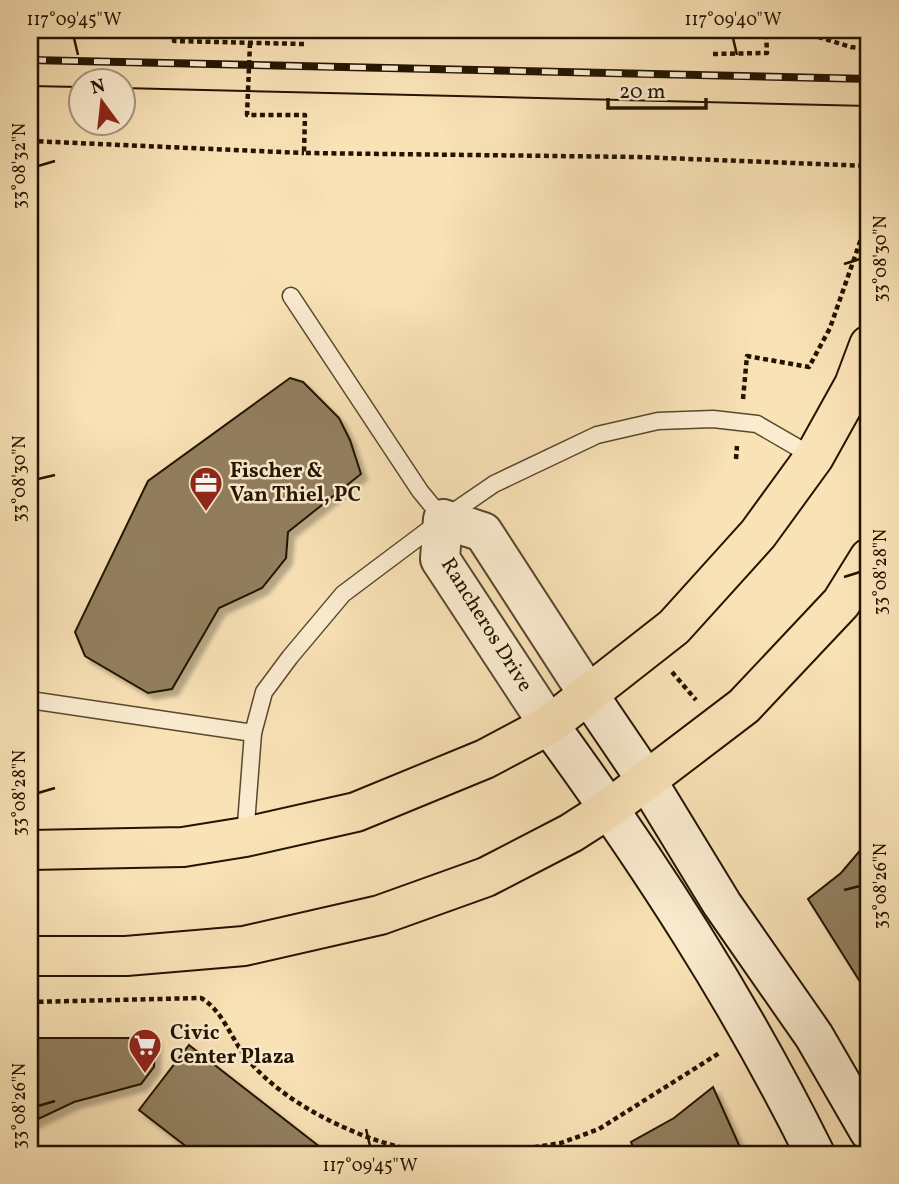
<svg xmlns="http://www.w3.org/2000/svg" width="899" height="1184" font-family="Vollkorn,serif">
<defs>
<filter id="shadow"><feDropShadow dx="6" dy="6" stdDeviation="2" flood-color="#0004"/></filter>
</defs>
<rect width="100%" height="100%" fill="#f9e2b6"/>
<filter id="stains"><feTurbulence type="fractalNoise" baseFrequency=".00286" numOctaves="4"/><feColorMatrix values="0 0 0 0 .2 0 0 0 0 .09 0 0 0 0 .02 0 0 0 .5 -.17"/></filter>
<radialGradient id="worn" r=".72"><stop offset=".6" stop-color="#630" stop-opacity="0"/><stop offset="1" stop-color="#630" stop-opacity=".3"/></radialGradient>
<!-- building -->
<g fill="#927f5f" stroke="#231400" stroke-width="2" filter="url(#shadow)">
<polygon points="290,378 303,382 339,418 350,440 361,474 288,532 286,558 262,588 219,608 172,689 148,693 85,656 75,632 148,481"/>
<polygon points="869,840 869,996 808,899 841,873"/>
<polygon points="30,1038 155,1038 154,1067 141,1084 74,1102 30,1123"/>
<polygon points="189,1045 329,1154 196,1154 139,1110"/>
<polygon points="713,1087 743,1154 616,1154 633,1147 631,1142 674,1118"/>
</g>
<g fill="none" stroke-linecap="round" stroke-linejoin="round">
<defs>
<g id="service">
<polyline points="291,296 420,491 443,519"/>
<polyline points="30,700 253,733"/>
<polyline points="245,837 253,733 264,692 290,657 343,594 443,519 494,484 597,435 658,421 713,419 757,424 814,457"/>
</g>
<polyline id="tertiary" points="549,725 440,559 443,519 483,532 588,694"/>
<g id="secondary">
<polyline points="588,694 647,781 722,904 814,1036 869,1131"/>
<path d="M549,725C649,862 740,1002 815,1154"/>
</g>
<g id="primary">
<polyline points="30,850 183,847 245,837 356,812 485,759 549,725 674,627 758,534 814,457 854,385 869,345"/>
<polyline points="30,956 126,956 244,946 380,915 486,877 571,833 610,808 744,706 841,603 869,558"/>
</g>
</defs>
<!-- service casing -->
<use href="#service" stroke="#58482e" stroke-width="19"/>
<!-- tertiary casing -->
<use href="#tertiary" stroke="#58482e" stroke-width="42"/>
<!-- secondary casing -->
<use href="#secondary" stroke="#231400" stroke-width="42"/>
<!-- primary casing -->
<use href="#primary" stroke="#231400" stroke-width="42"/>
<!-- path -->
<g stroke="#231400" stroke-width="4.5" stroke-dasharray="5 3.5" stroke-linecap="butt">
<polyline points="174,30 174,41 304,44"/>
<polyline points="640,30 809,34 851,47 869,49"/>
<polyline points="250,43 247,115 305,115 304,153 639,157 869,166"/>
<polyline points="713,54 767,53 766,32"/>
<polyline points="30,141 304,153"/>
<polyline points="743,399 747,356 809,367 830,328 869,216"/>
<polyline points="736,459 737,446"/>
<polyline points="672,672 696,700"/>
<path d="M30,1002L201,998C224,1011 232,1042 249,1061C288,1107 364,1142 422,1152C436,1155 451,1154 465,1154"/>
<polyline points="492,1154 561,1143 599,1129 721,1052"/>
</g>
<!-- service -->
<use href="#service" stroke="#fbecd0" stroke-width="16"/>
<!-- tertiary -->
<use href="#tertiary" stroke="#fbecd0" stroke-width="38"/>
<!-- secondary -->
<use href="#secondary" stroke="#fbecd0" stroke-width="38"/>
<!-- primary -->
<use href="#primary" stroke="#f9e2b6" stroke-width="38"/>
<!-- tram -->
<g stroke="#231400" stroke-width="2">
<polyline points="30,86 80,87"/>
<polyline points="122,88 869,106"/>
</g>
<defs>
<polyline id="rail" points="30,60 869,79"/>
</defs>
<!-- rail casing -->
<use href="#rail" stroke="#231400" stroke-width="8"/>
<!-- rail -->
<use href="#rail" stroke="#fbecd0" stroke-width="5" stroke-dasharray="16" stroke-linecap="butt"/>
</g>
<!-- ticks -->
<path fill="none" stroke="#231400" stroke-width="2.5" d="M74,38L78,55M733,38L737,55M38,166L55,161M844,264L860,259M38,479L55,475M844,577L860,572M38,793L55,788M844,890L860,886M38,1106L55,1101M366,1129L370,1146"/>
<!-- icons -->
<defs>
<symbol id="office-pin" viewBox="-11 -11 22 30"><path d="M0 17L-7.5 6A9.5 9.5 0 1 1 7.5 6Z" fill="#8f2418" stroke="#fbecd0"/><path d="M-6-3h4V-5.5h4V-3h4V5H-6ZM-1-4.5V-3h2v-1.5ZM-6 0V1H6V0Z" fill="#fff"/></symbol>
<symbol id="supermarket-pin" viewBox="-11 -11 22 30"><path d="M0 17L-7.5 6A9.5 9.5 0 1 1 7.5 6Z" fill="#8f2418" stroke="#fbecd0"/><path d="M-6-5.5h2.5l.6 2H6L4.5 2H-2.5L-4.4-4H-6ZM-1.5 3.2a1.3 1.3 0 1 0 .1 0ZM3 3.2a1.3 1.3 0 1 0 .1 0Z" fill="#fff"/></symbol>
</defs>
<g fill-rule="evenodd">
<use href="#office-pin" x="187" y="464" width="38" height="52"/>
<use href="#supermarket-pin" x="126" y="1026" width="38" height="52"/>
</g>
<g text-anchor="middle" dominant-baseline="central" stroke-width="5" stroke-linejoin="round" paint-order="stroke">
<!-- poi labels -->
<g font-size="21" font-weight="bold" fill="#231400" stroke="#fbecd0" text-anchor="start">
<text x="230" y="471">Fischer &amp;<tspan x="230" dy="24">Van Thiel, PC</tspan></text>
<text x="170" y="1033">Civic<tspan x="170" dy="24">Center Plaza</tspan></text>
</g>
<!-- street labels -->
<g font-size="21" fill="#231400" stroke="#fbecd0">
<text transform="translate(486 625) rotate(58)">Rancheros Drive</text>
</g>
</g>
<!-- margin -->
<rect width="899" height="1184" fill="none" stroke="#f9e2b6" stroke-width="77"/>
<!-- north arrow -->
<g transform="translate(102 102) rotate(345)"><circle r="33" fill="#fbecd0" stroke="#a5967d" stroke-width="2"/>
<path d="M0-5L12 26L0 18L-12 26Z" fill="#8f2418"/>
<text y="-10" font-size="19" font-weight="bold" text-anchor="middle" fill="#231400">N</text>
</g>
<!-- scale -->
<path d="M608 98v10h98v-10" fill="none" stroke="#231400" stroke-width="3.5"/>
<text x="619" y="98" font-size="21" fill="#231400" stroke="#fbecd0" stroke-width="5" paint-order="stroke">20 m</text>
<rect x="38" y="38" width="822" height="1108" fill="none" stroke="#231400" stroke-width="2.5"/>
<g font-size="18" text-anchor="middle" fill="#231400">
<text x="74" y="25">117°09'45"W</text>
<text x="733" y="25">117°09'40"W</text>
<text transform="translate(19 166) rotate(-90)" y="6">33°08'32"N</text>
<text transform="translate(880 259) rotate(-90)" y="6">33°08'30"N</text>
<text transform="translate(19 479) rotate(-90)" y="6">33°08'30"N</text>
<text transform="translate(880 572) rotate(-90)" y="6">33°08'28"N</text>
<text transform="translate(19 793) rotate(-90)" y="6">33°08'28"N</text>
<text transform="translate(880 886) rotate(-90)" y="6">33°08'26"N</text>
<text transform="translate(19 1106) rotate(-90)" y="6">33°08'26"N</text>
<text x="370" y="1171">117°09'45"W</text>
</g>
<rect width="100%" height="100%" filter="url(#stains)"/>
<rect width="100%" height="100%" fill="url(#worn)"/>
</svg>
